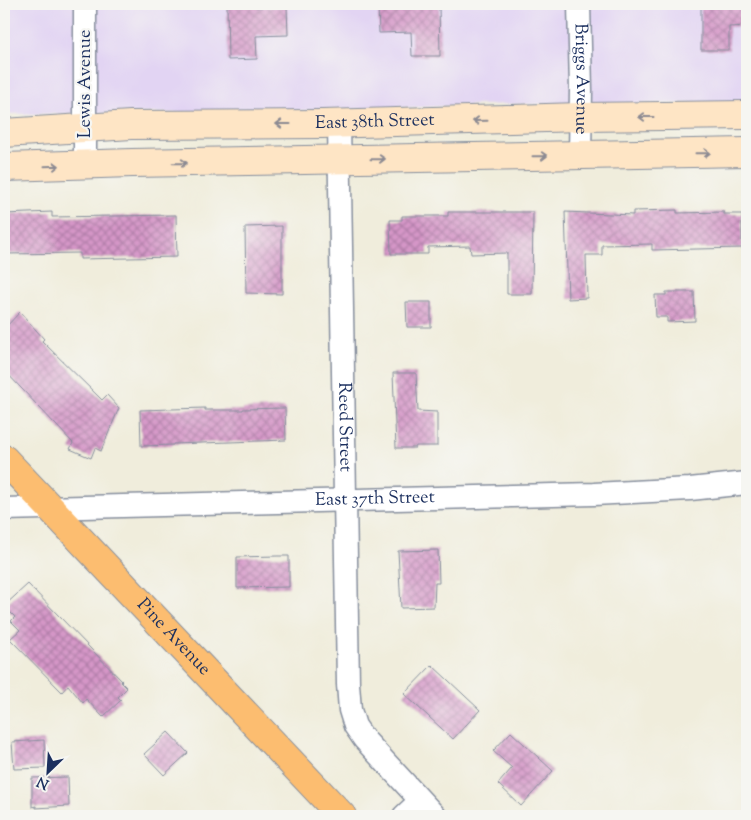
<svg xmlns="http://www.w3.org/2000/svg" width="751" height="820" font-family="'Sorts Mill Goudy',serif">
<defs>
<pattern id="building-cross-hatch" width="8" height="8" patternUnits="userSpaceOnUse" patternTransform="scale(1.25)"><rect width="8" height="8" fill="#d596c7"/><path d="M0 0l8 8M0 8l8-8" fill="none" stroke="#ac7ba5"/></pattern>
</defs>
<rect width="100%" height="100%" fill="#f6f6f2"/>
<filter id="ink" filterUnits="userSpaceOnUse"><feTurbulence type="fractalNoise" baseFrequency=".02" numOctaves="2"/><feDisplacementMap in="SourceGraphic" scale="10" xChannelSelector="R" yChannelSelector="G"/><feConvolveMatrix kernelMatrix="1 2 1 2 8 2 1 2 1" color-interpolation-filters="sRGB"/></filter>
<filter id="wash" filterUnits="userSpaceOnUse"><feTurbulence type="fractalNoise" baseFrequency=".0096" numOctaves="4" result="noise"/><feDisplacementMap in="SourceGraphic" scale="20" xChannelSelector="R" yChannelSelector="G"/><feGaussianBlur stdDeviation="1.12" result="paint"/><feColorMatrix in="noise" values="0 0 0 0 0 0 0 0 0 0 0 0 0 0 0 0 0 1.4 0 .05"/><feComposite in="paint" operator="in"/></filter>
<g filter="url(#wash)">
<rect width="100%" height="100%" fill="#f0eddc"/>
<!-- built -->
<polygon fill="#e2d4f3" points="4,4 747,4 747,103 512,104 355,109 177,113 4,114"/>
<g id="blocks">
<!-- building -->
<g fill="url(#building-cross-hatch)">
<polygon points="227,4 256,4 256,7 287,7 288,35 256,36 257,59 228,60"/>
<polygon points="439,4 440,56 412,56 411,32 379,33 378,5"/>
<polygon points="701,4 747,4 747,26 729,27 729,50 701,50"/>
<polygon points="677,210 677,213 724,212 724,214 742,214 742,248 652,250 652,244 602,245 602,255 586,255 587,298 568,299 565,212 633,215 633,211"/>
<polygon points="52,212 52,217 176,215 177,257 80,259 80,253 4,254 4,214"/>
<polygon points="448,212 533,212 532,294 507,294 507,253 471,254 470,246 428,247 428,254 391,254 390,220 402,220 402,216 448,216"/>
<polygon points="282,226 282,294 246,293 245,227"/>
<polygon points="666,292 694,292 695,321 667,322 667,317 656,317 655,295 666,295"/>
<polygon points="406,302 431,302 431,327 407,327"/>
<polygon points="20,312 44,339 42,341 102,400 107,395 119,408 101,451 95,448 91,458 70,449 73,443 4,370 4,329"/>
<polygon points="393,373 416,373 418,411 437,412 437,446 416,446 415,448 396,448"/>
<polygon points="205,408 205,410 243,410 243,409 285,408 286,440 173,444 173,445 141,446 140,410"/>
<polygon points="438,550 439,583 435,583 434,607 401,608 398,551"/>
<polygon points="277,556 289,556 289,587 237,588 237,557"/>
<polygon points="28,584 122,681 121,682 127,688 118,697 121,700 103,717 86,699 83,703 68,685 62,692 10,639 20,630 11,621 15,617 4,606"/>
<polygon points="432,665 480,710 453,739 404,694"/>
<polygon points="168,732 188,753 164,775 144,754"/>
<polygon points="511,732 553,771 521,806 498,784 512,768 493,751"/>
<polygon points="44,740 45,768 14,769 12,742"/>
<polygon points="68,777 69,806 36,808 36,806 32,807 32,778"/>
</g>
</g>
</g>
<g filter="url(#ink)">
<use href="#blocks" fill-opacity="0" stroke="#868e9d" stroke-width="1"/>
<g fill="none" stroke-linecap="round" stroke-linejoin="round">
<defs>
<g id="street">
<polyline points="85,4 85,165"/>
<path id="s1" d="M579,4L581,90L580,155"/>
<path id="s2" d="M339,123L348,684L350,710L355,726L364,739L435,816"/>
<path id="s3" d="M4,509L594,494L690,489L747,483"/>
<polyline points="404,816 420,801"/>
</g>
<g id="secondary">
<path id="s4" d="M4,133L131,125L322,124L581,117L747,115"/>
<polyline points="4,167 132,163 747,152"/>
</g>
<g id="primary">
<path id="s5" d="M4,459L342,816"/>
</g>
</defs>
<!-- street casing -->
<use href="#street" stroke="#868e9d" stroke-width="25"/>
<!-- secondary casing -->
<use href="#secondary" stroke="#868e9d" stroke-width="30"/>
<!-- primary casing -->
<use href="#primary" stroke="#868e9d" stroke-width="30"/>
<!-- street -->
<use href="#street" stroke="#fff" stroke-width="22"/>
<!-- secondary -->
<use href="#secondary" stroke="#fee5c5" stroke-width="28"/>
<!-- primary -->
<use href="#primary" stroke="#fcbd6f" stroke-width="28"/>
</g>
<!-- one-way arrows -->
<defs><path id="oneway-shaft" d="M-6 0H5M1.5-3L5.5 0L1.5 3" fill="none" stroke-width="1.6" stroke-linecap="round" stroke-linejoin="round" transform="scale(1.25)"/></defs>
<g stroke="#8c8a92">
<use href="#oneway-shaft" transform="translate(646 117) rotate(180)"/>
<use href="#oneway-shaft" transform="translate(480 121) rotate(179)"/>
<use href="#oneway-shaft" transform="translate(283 124) rotate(180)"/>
<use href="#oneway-shaft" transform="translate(703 153) rotate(-1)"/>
<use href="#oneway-shaft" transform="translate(540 156) rotate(-1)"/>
<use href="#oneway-shaft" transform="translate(378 159) rotate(-1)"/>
<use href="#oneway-shaft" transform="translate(180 163) rotate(-1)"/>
<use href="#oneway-shaft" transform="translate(52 166) rotate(-2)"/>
</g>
</g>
<g text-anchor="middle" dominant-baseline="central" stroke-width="4.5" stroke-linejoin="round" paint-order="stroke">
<!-- street labels -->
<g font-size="18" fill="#1b2f5e" stroke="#f6f6f2">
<text stroke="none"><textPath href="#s1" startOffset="75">Briggs Avenue</textPath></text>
<text transform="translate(86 84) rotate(-90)">Lewis Avenue</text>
<text stroke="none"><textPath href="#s4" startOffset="371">East 38th Street</textPath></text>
<text stroke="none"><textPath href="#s2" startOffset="304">Reed Street</textPath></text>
<text stroke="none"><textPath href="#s3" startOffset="371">East 37th Street</textPath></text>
<text stroke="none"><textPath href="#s5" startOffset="246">Pine Avenue</textPath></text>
</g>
</g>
<!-- margin -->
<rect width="751" height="820" fill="none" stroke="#f6f6f2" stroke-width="20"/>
<!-- north arrow -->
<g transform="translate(48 772) rotate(205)" stroke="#f6f6f2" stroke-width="4" paint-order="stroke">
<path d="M0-4L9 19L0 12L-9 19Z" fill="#1b2f5e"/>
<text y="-8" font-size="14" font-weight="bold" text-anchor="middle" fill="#1b2f5e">N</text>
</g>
</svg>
